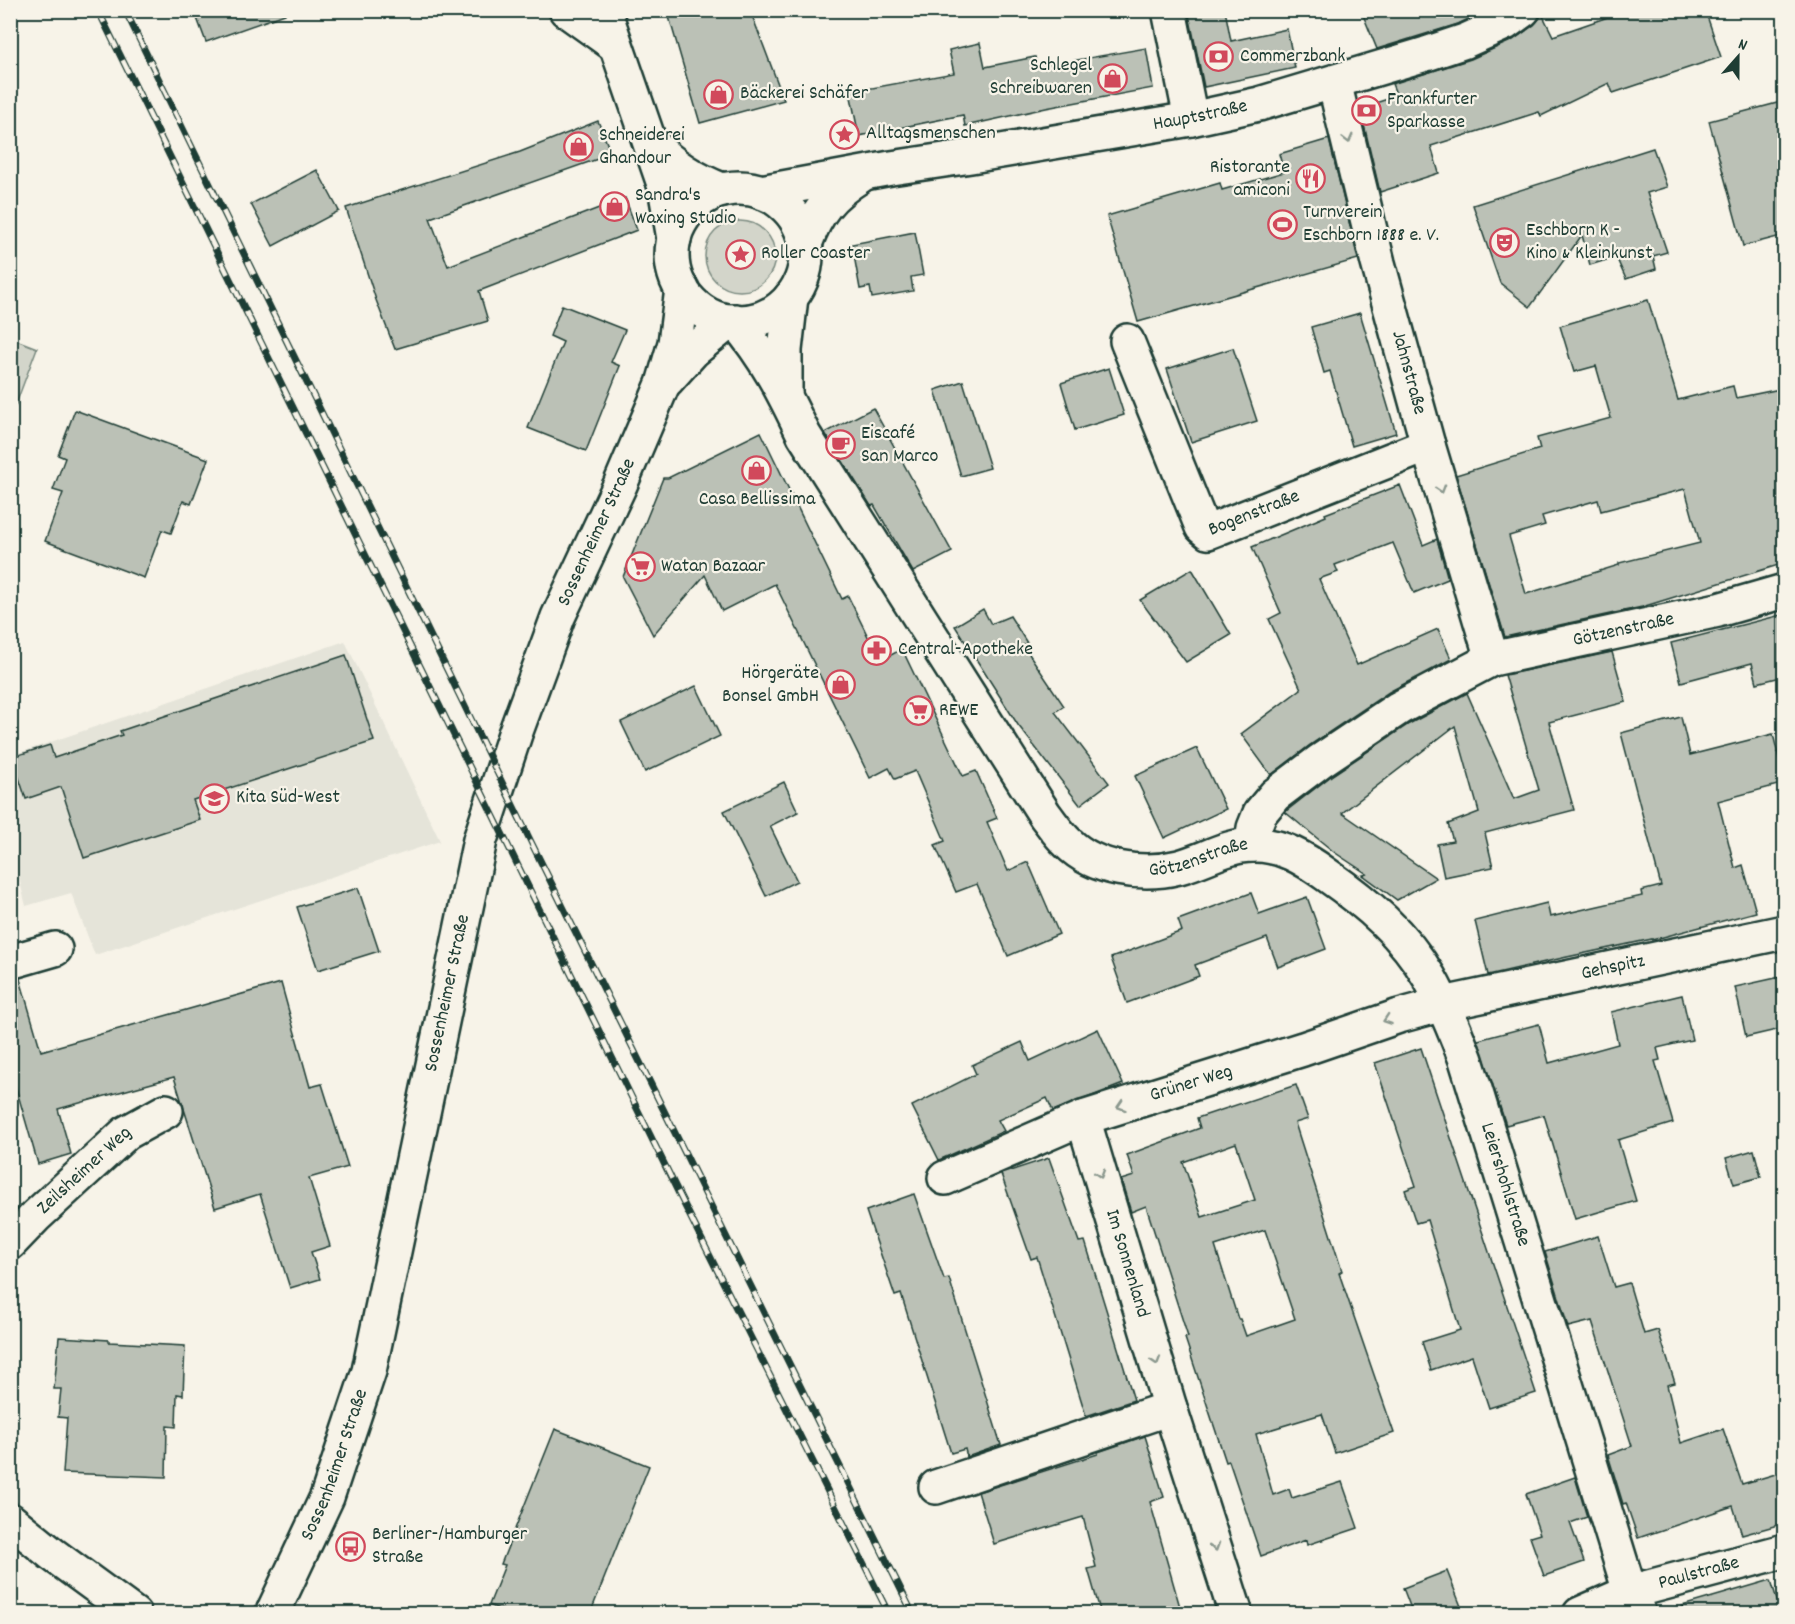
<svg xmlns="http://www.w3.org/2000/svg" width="1795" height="1624" font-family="Dekko,sans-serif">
<rect width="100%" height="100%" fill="#f7f3e8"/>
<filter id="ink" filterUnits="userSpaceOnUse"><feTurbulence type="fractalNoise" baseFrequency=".0167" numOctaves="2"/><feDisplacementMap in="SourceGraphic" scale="12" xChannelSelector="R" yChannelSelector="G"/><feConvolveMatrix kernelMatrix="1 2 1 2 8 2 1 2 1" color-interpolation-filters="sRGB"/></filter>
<g filter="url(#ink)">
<!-- built -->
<polygon fill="#e5e4d9" points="345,641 440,841 95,955 71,893 26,906 11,846 10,756"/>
<!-- green -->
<g fill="#d3d5ca" stroke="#79897f" stroke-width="1.5">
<circle cx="740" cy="256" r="35"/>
<polygon points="11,338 37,348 11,417"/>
</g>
<!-- building -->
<g fill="#bbc1b6" stroke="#1f3d34" stroke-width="1.5" fill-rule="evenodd">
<polygon points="194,10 284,10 285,14 206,42"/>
<polygon points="667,10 750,10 784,100 700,123"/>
<polygon points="1188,10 1225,10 1231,41 1287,29 1295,68 1204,87"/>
<polygon points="1361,10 1487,10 1458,24 1377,49"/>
<polygon points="1628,10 1705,10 1721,57 1613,93 1609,83 1541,116 1539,112 1431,146 1439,173 1380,192 1360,108 1397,96 1392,84 1471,59 1513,40 1534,25 1540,18 1541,12 1553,36"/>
<polygon points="980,43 985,67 1035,57 1037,67 1146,48 1153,88 1046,108 965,126 963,115 859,136 850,92 954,73 949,50"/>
<polygon points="1781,102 1785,117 1785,235 1743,246 1709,121"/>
<polygon points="598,121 610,151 608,152 609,155 430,218 448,266 625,198 637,230 479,291 488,321 395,349 376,300 346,208 520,152"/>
<polygon points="1329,139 1358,259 1138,322 1107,216 1220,183 1222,190 1284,172 1279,154"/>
<polygon points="1653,148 1667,187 1647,193 1667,252 1653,256 1656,269 1626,279 1616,257 1590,265 1582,235 1530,307 1500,283 1473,205"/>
<polygon points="317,170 339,211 273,246 251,204"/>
<polygon points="915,232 923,275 911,277 913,291 872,298 870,287 860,289 852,244"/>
<path d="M1648,300L1678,400L1733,386L1736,398L1785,388V563L1642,607L1505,637L1456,475L1540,449L1537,438L1611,418L1596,366L1574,372L1560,326ZM1685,489L1700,543L1619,563V565L1526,594L1509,536L1545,525L1542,516L1598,500L1601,511Z"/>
<polygon points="562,305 625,330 611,362 620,366 586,451 528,428 563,342 550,336"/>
<polygon points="1360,313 1396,433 1352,446 1330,371 1324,373 1311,327"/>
<polygon points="1233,348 1257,421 1191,442 1167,369"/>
<polygon points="1109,368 1124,415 1075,430 1061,383"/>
<polygon points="963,381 990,468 961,476 935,390"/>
<polygon points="873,408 952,552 913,572 874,505 871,506 825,433"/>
<polygon points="75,410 208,459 191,504 183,501 171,533 162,530 144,578 45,541 63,493 53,490 65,458 58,455"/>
<polygon points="761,432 842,599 848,596 880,661 902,649 963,776 976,771 997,818 987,822 1008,871 1028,862 1059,934 1008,956 977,884 956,892 935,845 945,841 915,771 895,779 889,768 870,778 775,584 722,611 705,575 653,635 623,577 663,478 668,478"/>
<polygon points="1400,485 1423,545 1437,539 1448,579 1414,593 1393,543 1335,565 1338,572 1319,579 1357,665 1438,629 1451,659 1389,692 1310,745 1271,775 1241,734 1301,689 1269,619 1281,613 1252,547 1326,516 1325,514"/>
<polygon points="1192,569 1231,635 1186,662 1140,600"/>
<polygon points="983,609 991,624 1010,616 1027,643 1023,645 1064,706 1055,712 1109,783 1080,805 1018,725 955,626"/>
<polygon points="1785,614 1785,676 1757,683 1752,663 1681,682 1671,643"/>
<polygon points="1612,652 1626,702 1549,722 1574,810 1485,833 1493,867 1444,877 1437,844 1453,841 1448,824 1479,812 1455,726 1342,813 1436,878 1397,900 1363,875 1367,874 1334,852 1285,812 1331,776 1409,724 1467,693 1514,799 1539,790 1505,675"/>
<polygon points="346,655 374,741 193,800 200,820 84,858 61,787 26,799 12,757 50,745 54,758 122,735 120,731"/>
<polygon points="696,686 720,736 645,772 621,722"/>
<polygon points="1681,717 1690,755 1773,734 1785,783 1718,801 1735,868 1743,865 1756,912 1652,940 1652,939 1567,957 1488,975 1475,921 1547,903 1550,917 1642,896 1641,891 1661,886 1621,733"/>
<polygon points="1197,748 1226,809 1164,838 1135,776"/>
<polygon points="784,782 798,812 770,826 797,881 766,896 724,811"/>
<polygon points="358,888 379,951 318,970 297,907"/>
<polygon points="1251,893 1259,914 1307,897 1326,949 1278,967 1267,938 1195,965 1199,976 1127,1003 1111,958 1182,931 1178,920"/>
<polygon points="1785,976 1785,1028 1746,1037 1735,987"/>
<polygon points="20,979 41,1051 281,983 310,1087 322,1084 348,1167 309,1178 330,1246 311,1252 320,1279 290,1288 260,1194 215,1208 174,1077 58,1109 71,1154 38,1164 10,1067 10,980"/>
<polygon points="1682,995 1692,1040 1657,1048 1660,1060 1655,1061 1673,1123 1618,1140 1636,1201 1575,1219 1544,1115 1506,1125 1478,1040 1539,1024 1549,1063 1618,1044 1611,1012"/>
<polygon points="1098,1029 1123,1084 1053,1111 1047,1098 998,1120 1004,1131 939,1160 912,1106 976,1074 972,1065 1022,1042 1030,1061"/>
<polygon points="1421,1048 1536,1393 1489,1408 1472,1356 1431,1370 1422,1342 1460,1330 1427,1220 1416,1223 1405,1190 1416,1186 1375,1063"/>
<path d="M1296,1085L1308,1119L1295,1123L1342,1271L1339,1273L1394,1433L1335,1453L1322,1414L1256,1434L1273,1495L1289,1489L1292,1498L1342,1482L1358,1528L1307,1545L1306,1540L1261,1556L1229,1461L1226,1462L1185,1338L1188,1337L1146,1206L1131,1212L1121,1180L1134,1176L1127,1155L1200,1128L1197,1118ZM1236,1143L1255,1200L1202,1217L1183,1162ZM1265,1230L1295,1319L1246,1336L1240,1319H1238L1215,1246Z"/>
<polygon points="1754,1150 1761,1177 1734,1184 1726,1158"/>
<polygon points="1049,1158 1079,1242 1085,1241 1134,1400 1086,1416 1037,1257 1031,1259 1001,1174"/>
<polygon points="914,1194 944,1279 949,1278 1001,1445 967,1457 965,1449 951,1453 901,1294 895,1296 866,1211"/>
<polygon points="1598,1236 1614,1287 1629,1283 1644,1334 1658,1330 1675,1383 1667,1385 1681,1443 1723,1429 1742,1484 1779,1473 1785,1493 1785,1523 1742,1535 1733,1506 1638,1538 1626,1503 1623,1504 1608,1455 1632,1446 1592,1321 1568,1327 1545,1252"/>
<polygon points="59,1337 109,1340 109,1342 185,1346 183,1395 177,1394 176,1427 167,1426 166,1477 63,1473 67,1418 58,1417 61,1389 54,1389"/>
<polygon points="555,1429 649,1466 590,1614 511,1614 489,1605 505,1565 501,1564"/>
<polygon points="1145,1436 1164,1497 1150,1502 1182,1614 1101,1614 1088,1569 1096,1567 1083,1517 994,1544 978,1492 1098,1454 1098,1452"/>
<polygon points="1575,1477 1587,1517 1570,1523 1584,1562 1544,1576 1530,1537 1540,1534 1526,1494"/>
<polygon points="1447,1571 1464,1614 1413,1614 1403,1588"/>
<polygon points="1771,1580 1781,1614 1683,1614 1682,1606"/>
</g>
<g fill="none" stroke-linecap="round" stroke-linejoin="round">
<defs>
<g id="minor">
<polyline points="566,10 615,45"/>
<polyline points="604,10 665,187 674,239"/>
<polyline points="1169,10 1191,119"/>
<path id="s1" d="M1334,82L1378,263L1428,445L1492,659"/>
<path d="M652,144C673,166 694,179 722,190"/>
<circle cx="739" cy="255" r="67"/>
<path id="s2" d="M761,192L891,168L971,156L1191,119L1259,104L1426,54L1465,41L1505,23L1523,10"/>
<path d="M805,244C817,211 830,195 860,176"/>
<path id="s3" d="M735,321C766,357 784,393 804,435L1045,815C1052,824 1059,835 1068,843C1095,870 1143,876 1179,867C1203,861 1227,845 1253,845C1281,844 1305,859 1327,875C1367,903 1404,934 1429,977C1444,1003 1455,1032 1466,1060L1630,1592L1639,1614"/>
<path id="s4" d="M1127,341L1202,527L1208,532L1428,445"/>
<polyline points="667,380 693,351 730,321"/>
<polyline points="785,393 785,350 791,297"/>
<path id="s5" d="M1252,845L1254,828L1260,813L1275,795L1320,761L1399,708L1492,659L1718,610L1784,591"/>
<polyline points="10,962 55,949"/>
<path id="s6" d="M1083,1118L1170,1408L1236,1614"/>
<path id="s7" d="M945,1178L1083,1118L1303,1049L1399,1016L1443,1004L1784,932"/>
<path id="s8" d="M10,1243L36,1216L126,1133L166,1111"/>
<polyline points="936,1487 1170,1408"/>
<polyline points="10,1520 52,1554 134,1614"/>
<path id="s9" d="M272,1614L327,1497L369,1371L480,840L515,734L558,617L620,485L663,384L675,343L682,289"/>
<path id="s10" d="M1580,1614L1630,1592L1784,1551"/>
</g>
</defs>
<!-- minor casing -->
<use href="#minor" stroke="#1f3d34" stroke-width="38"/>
<!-- minor -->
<use href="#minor" stroke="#f7f3e8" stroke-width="33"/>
<defs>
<g id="rail">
<polyline points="98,10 681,1198 889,1614"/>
<polyline points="125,10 533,846 913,1614"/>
</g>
</defs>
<!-- rail casing -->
<use href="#rail" stroke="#1f3d34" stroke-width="7"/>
<!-- rail -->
<use href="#rail" stroke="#f7f3e8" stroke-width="4.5" stroke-dasharray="14" stroke-linecap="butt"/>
</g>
<!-- one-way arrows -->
<defs><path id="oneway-chevron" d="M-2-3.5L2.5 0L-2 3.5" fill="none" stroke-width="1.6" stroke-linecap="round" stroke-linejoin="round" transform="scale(1.5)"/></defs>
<g stroke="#8b988e">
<use href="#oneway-chevron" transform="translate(1348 139) rotate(76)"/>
<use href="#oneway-chevron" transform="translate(1441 489) rotate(73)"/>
<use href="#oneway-chevron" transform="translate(1387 1020) rotate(161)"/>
<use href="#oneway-chevron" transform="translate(1121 1106) rotate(162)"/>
<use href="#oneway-chevron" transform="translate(1100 1174) rotate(73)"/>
<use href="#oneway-chevron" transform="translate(1156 1361) rotate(73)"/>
<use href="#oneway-chevron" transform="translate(1215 1547) rotate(72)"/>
</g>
</g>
<!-- icons -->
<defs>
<symbol id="bank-ring" viewBox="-11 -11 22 22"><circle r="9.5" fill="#f7f3e8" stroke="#d1495b" stroke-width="1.5"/><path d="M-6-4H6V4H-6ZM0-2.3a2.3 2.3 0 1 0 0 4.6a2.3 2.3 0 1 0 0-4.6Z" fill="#d1495b"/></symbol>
<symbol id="shop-ring" viewBox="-11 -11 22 22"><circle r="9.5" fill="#f7f3e8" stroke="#d1495b" stroke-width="1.5"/><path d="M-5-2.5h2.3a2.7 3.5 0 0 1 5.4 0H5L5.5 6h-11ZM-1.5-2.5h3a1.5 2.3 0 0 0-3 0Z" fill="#d1495b"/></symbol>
<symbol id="sight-ring" viewBox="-11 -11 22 22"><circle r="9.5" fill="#f7f3e8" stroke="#d1495b" stroke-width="1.5"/><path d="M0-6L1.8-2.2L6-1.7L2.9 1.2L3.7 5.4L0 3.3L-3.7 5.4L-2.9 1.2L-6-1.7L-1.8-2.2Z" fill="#d1495b"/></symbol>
<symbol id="restaurant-ring" viewBox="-11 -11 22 22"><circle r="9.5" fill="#f7f3e8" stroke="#d1495b" stroke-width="1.5"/><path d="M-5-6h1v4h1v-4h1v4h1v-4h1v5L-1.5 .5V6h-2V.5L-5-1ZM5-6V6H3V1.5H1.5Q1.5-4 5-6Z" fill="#d1495b"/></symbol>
<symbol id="stadium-ring" viewBox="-11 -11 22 22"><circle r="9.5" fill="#f7f3e8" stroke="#d1495b" stroke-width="1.5"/><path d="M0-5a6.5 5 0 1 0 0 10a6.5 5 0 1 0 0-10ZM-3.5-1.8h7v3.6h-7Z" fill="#d1495b"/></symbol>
<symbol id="theatre-ring" viewBox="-11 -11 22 22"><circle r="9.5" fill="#f7f3e8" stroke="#d1495b" stroke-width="1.5"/><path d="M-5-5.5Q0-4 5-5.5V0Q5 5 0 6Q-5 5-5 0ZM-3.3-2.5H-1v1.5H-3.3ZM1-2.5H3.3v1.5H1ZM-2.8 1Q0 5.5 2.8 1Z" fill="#d1495b"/></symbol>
<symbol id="cafe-ring" viewBox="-11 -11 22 22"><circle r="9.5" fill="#f7f3e8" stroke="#d1495b" stroke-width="1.5"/><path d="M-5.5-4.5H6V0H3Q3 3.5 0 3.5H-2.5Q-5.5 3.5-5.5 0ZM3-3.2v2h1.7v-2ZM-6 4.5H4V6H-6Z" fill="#d1495b"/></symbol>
<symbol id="supermarket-ring" viewBox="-11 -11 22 22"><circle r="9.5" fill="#f7f3e8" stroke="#d1495b" stroke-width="1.5"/><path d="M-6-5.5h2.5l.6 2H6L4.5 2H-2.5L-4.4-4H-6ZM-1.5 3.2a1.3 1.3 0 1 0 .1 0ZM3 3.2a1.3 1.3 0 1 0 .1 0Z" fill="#d1495b"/></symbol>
<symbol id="pharmacy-ring" viewBox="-11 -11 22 22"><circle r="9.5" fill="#f7f3e8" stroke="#d1495b" stroke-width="1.5"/><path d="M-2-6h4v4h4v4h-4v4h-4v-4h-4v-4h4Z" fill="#d1495b"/></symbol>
<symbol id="school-ring" viewBox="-11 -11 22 22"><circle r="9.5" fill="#f7f3e8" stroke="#d1495b" stroke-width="1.5"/><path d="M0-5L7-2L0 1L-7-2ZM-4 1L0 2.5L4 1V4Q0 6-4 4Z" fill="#d1495b"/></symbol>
<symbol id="bus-ring" viewBox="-11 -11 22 22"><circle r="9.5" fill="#f7f3e8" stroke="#d1495b" stroke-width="1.5"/><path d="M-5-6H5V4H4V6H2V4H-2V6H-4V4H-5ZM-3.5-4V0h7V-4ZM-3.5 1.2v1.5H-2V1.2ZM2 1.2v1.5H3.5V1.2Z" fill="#d1495b"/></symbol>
</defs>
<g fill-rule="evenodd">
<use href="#bank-ring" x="1202" y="40" width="33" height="33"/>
<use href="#shop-ring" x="1096" y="62" width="33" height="33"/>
<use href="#shop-ring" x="702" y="78" width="33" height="33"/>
<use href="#bank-ring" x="1350" y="94" width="33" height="33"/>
<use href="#sight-ring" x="828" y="118" width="33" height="33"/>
<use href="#shop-ring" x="562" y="130" width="33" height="33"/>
<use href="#restaurant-ring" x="1294" y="162" width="33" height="33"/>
<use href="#shop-ring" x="598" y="190" width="33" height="33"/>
<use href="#stadium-ring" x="1266" y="208" width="33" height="33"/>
<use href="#theatre-ring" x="1488" y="226" width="33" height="33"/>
<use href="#sight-ring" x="724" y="238" width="33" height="33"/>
<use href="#cafe-ring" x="824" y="428" width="33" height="33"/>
<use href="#shop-ring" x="740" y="454" width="33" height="33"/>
<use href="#supermarket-ring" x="624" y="550" width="33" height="33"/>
<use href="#pharmacy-ring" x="860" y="634" width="33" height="33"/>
<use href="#shop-ring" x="824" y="668" width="33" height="33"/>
<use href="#supermarket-ring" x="902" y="694" width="33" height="33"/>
<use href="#school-ring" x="198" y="782" width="33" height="33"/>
<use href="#bus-ring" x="334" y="1530" width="33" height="33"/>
</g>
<g text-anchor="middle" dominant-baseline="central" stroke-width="4.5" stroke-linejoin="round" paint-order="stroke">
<!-- poi labels -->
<g font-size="20" fill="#1f3d34" stroke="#f7f3e8" text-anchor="start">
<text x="1240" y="57">Commerzbank</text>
<text x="1092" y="66" text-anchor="end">Schlegel<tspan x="1092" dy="23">Schreibwaren</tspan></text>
<text x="740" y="94">Bäckerei Schäfer</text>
<text x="1387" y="100">Frankfurter<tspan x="1387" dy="23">Sparkasse</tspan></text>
<text x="866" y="134">Alltagsmenschen</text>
<text x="599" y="136">Schneiderei<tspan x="599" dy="23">Ghandour</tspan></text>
<text x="1290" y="168" text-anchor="end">Ristorante<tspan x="1290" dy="23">amiconi</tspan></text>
<text x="635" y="196">Sandra's<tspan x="635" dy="23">Waxing Studio</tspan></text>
<text x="1303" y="213">Turnverein<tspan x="1303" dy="23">Eschborn 1888 e. V.</tspan></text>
<text x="1526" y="231">Eschborn K -<tspan x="1526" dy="23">Kino &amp; Kleinkunst</tspan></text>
<text x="761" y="254">Roller Coaster</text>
<text x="861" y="434">Eiscafé<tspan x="861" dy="23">San Marco</tspan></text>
<text x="757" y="500" text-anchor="middle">Casa Bellissima</text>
<text x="661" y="567">Watan Bazaar</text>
<text x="898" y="650">Central-Apotheke</text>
<text x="819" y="674" text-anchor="end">Hörgeräte<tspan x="819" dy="23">Bonsel GmbH</tspan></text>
<text x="939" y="711">REWE</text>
<text x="236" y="798">Kita Süd-West</text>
<text x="372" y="1535">Berliner-/Hamburger<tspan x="372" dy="23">Straße</tspan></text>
</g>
<!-- street labels -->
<g font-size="20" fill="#1f3d34" stroke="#f7f3e8">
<text stroke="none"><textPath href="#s2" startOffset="446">Hauptstraße</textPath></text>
<text stroke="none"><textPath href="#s1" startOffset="300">Jahnstraße</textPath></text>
<text stroke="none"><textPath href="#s4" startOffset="258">Bogenstraße</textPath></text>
<text stroke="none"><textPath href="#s9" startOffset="1134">Sossenheimer Straße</textPath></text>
<text stroke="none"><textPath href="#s5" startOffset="448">Götzenstraße</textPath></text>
<text stroke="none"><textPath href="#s3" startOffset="759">Götzenstraße</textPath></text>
<text stroke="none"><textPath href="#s7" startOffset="702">Gehspitz</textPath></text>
<text stroke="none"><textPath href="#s9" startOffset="648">Sossenheimer Straße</textPath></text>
<text stroke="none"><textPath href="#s7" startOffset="264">Grüner Weg</textPath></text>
<text stroke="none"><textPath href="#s8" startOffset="104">Zeilsheimer Weg</textPath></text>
<text stroke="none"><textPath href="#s3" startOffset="1264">Leiershohlstraße</textPath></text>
<text stroke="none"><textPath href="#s6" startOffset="152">Im Sonnenland</textPath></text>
<text stroke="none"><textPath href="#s9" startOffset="162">Sossenheimer Straße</textPath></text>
<text stroke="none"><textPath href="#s10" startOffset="126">Paulstraße</textPath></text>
</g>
</g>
<!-- margin -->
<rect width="1795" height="1624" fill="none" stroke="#f7f3e8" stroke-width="36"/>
<rect x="18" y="18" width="1759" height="1588" fill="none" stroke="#1f3d34" stroke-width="2" filter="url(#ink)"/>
<!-- north arrow -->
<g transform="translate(1738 57) rotate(21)" stroke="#f7f3e8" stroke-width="4.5" paint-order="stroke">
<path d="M0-4.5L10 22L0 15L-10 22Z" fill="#1f3d34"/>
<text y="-9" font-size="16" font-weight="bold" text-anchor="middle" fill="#1f3d34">N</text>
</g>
</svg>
